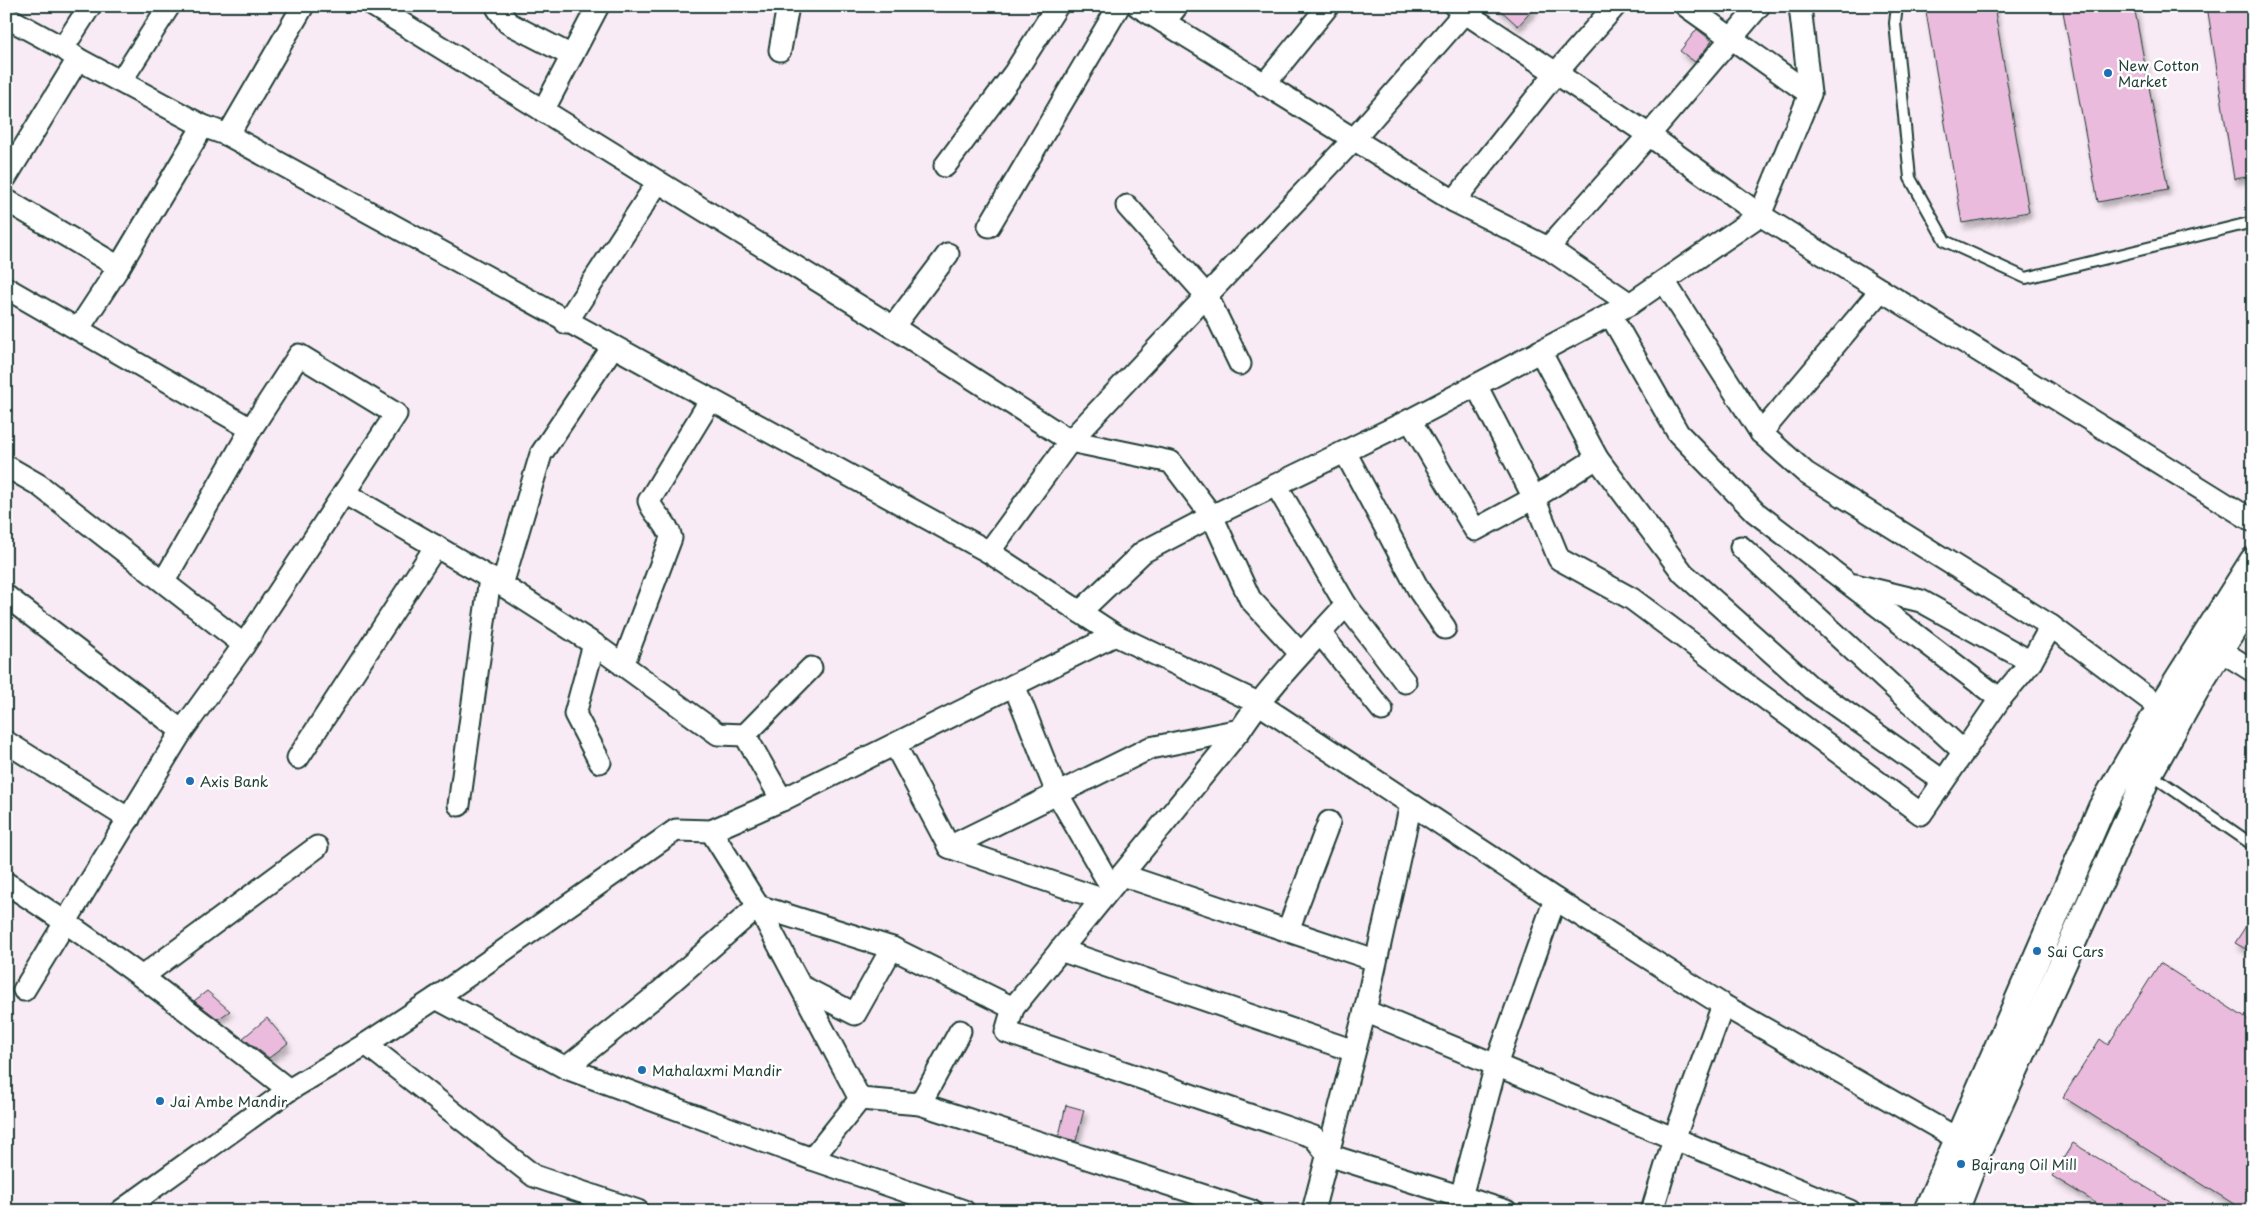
<svg xmlns="http://www.w3.org/2000/svg" width="2259" height="1217" font-family="'Playpen Sans',sans-serif">
<defs>
<filter id="shadow"><feDropShadow dx="3" dy="5.5" stdDeviation="2.5" flood-color="#0004"/></filter>
</defs>
<rect width="100%" height="100%" fill="#f9ebf5"/>
<filter id="ink" filterUnits="userSpaceOnUse"><feTurbulence type="fractalNoise" baseFrequency=".02" numOctaves="2"/><feDisplacementMap in="SourceGraphic" scale="10" xChannelSelector="R" yChannelSelector="G"/><feConvolveMatrix kernelMatrix="1 2 1 2 8 2 1 2 1" color-interpolation-filters="sRGB"/></filter>
<g filter="url(#ink)">
<!-- building -->
<g fill="#eabbdd" stroke="#1f3d34" filter="url(#shadow)">
<polygon points="1496,6 1536,6 1518,26"/>
<polygon points="1925,6 1994,6 2029,212 1962,223"/>
<polygon points="2062,6 2134,6 2168,189 2098,202"/>
<polygon points="2207,6 2253,6 2253,176 2234,179"/>
<polygon points="1697,29 1712,41 1695,62 1680,51"/>
<polygon points="2253,915 2253,953 2235,943"/>
<polygon points="2160,963 2253,1023 2253,1211 2245,1211 2063,1097 2100,1039 2108,1045"/>
<polygon points="207,991 230,1011 218,1019 194,1001"/>
<polygon points="267,1018 288,1043 269,1058 243,1038"/>
<polygon points="1066,1105 1084,1110 1076,1141 1059,1136"/>
<polygon points="2073,1143 2185,1211 2109,1211 2052,1176"/>
</g>
<g fill="none" stroke-linecap="round" stroke-linejoin="round">
<defs>
<g id="service">
<polyline points="1897,6 1895,23 1910,178 1945,241 2026,278 2253,222"/>
<polyline points="2149,773 2253,845"/>
</g>
<g id="minor">
<polyline points="374,6 893,327 1070,441 1171,462 1212,516 1250,599 1300,653"/>
<polyline points="500,6 498,9 508,23 572,56"/>
<polyline points="1138,6 1454,201 1548,248 1630,304"/>
<polyline points="1455,6 1649,135 1760,215 2253,521"/>
<polyline points="1686,6 1810,94"/>
<polyline points="6,17 63,48 78,59 203,126 228,135 989,552 1115,635 1258,703 1555,899 1723,1005 1972,1147"/>
<polyline points="1164,22 1177,6"/>
<polyline points="63,48 90,6"/>
<polyline points="780,50 788,6"/>
<polyline points="121,81 169,6"/>
<polyline points="1264,85 1328,6"/>
<polyline points="543,111 598,6"/>
<polyline points="228,135 303,6"/>
<polyline points="945,166 1015,72 1057,6"/>
<polyline points="6,177 78,59"/>
<polyline points="6,200 119,267"/>
<polyline points="1454,201 1556,73 1615,6"/>
<polyline points="1127,206 1207,296 1240,364"/>
<polyline points="989,226 1119,6"/>
<polyline points="1548,248 1649,135 1759,6"/>
<polyline points="1664,281 1761,433 1806,473 2051,626 2173,717"/>
<polyline points="6,288 251,429"/>
<polyline points="1610,314 1678,433 1755,512 2000,699"/>
<polyline points="566,323 658,182"/>
<polyline points="893,327 948,254"/>
<polyline points="79,328 119,267 203,126"/>
<polyline points="1540,351 1597,458 1683,573 1814,690 1943,781"/>
<polyline points="1476,385 1534,498 1559,559 1632,599 1921,814 2000,699 2031,662 2051,626"/>
<polyline points="1410,420 1475,530 1534,498 1597,458"/>
<polyline points="1761,433 1881,290"/>
<polyline points="1345,452 1420,592 1445,628"/>
<polyline points="6,466 39,485 244,645"/>
<polyline points="1276,485 1346,605 1405,682"/>
<polyline points="344,493 502,585 594,644 718,734 745,735"/>
<polyline points="1741,547 1964,752"/>
<polyline points="989,552 1070,441 1354,139 1470,6"/>
<polyline points="502,585 541,454 612,348"/>
<polyline points="1855,585 1921,601 2031,662"/>
<polyline points="6,596 182,731"/>
<polyline points="1080,612 1143,552 1212,516 1410,420 1630,304 1760,215 1810,94 1800,6"/>
<polyline points="1320,633 1382,710"/>
<polyline points="2207,642 2253,671"/>
<polyline points="594,644 575,714 600,762"/>
<path d="M623,665L671,538C668,522 653,515 649,501L710,401"/>
<polyline points="1014,685 1057,793 1111,887"/>
<polyline points="6,742 129,819"/>
<polyline points="895,745 949,847 1150,748 1240,730"/>
<polyline points="298,758 436,546"/>
<polyline points="782,800 745,735 811,668"/>
<polyline points="459,805 490,578"/>
<polyline points="711,831 758,906 860,1099 920,1104 1251,1211"/>
<polyline points="949,847 1101,899"/>
<polyline points="1122,875 1375,960"/>
<path d="M6,883C105,946 197,1018 289,1090"/>
<polyline points="1288,930 1329,822"/>
<polyline points="1060,950 1354,1051"/>
<polyline points="143,976 317,847"/>
<polyline points="801,986 855,1014 892,948"/>
<polyline points="24,990 182,731 244,645 396,414 299,355 251,429 164,581"/>
<polyline points="436,998 566,1068 812,1159 964,1211"/>
<polyline points="1013,1008 1006,1032 1314,1137 1328,1155 1506,1211"/>
<polyline points="1365,1011 1411,804"/>
<polyline points="366,1044 534,1176 638,1211"/>
<path d="M566,1068L653,998L758,906L892,948L1013,1008L1240,730C1270,684 1309,646 1346,605"/>
<polyline points="920,1104 960,1031"/>
<polyline points="812,1159 860,1099"/>
<polyline points="1461,1197 1496,1065 1555,899"/>
<polyline points="121,1211 289,1090 366,1044 436,998 676,830 711,831 782,800 1115,635"/>
<polyline points="1313,1211 1365,1011 1850,1211"/>
<polyline points="1652,1211 1674,1139 1723,1005"/>
</g>
<g id="tertiary">
<polyline points="1927,1211 2102,807 2160,708 2253,561"/>
<polyline points="1955,1211 1978,1151 2149,773 2200,682 2253,597"/>
</g>
</defs>
<!-- service casing -->
<use href="#service" stroke="#1f3d34" stroke-width="14"/>
<!-- minor casing -->
<use href="#minor" stroke="#1f3d34" stroke-width="25"/>
<!-- tertiary casing -->
<use href="#tertiary" stroke="#1f3d34" stroke-width="30"/>
<!-- service -->
<use href="#service" stroke="#fff" stroke-width="10"/>
<!-- minor -->
<use href="#minor" stroke="#fff" stroke-width="21"/>
<!-- tertiary -->
<use href="#tertiary" stroke="#fff" stroke-width="26"/>
</g>
</g>
<!-- markers -->
<g fill="#1f6fb2" stroke="#fff" stroke-width="2">
<circle cx="2108" cy="73" r="5"/>
<circle cx="190" cy="781" r="5"/>
<circle cx="2037" cy="951" r="5"/>
<circle cx="642" cy="1070" r="5"/>
<circle cx="160" cy="1101" r="5"/>
<circle cx="1961" cy="1164" r="5"/>
</g>
<g text-anchor="middle" dominant-baseline="central" stroke-width="5" stroke-linejoin="round" paint-order="stroke">
<!-- poi labels -->
<g font-size="14" fill="#1f3d34" stroke="#fff" text-anchor="start">
<text x="2118" y="65">New Cotton<tspan x="2118" dy="16">Market</tspan></text>
<text x="200" y="781">Axis Bank</text>
<text x="2047" y="951">Sai Cars</text>
<text x="652" y="1070">Mahalaxmi Mandir</text>
<text x="170" y="1101">Jai Ambe Mandir</text>
<text x="1971" y="1164">Bajrang Oil Mill</text>
</g>
</g>
<!-- margin -->
<rect width="2259" height="1217" fill="none" stroke="#fff" stroke-width="25"/>
<rect x="12" y="12" width="2234" height="1192" fill="none" stroke="#1f3d34" stroke-width="2" filter="url(#ink)"/>
</svg>
